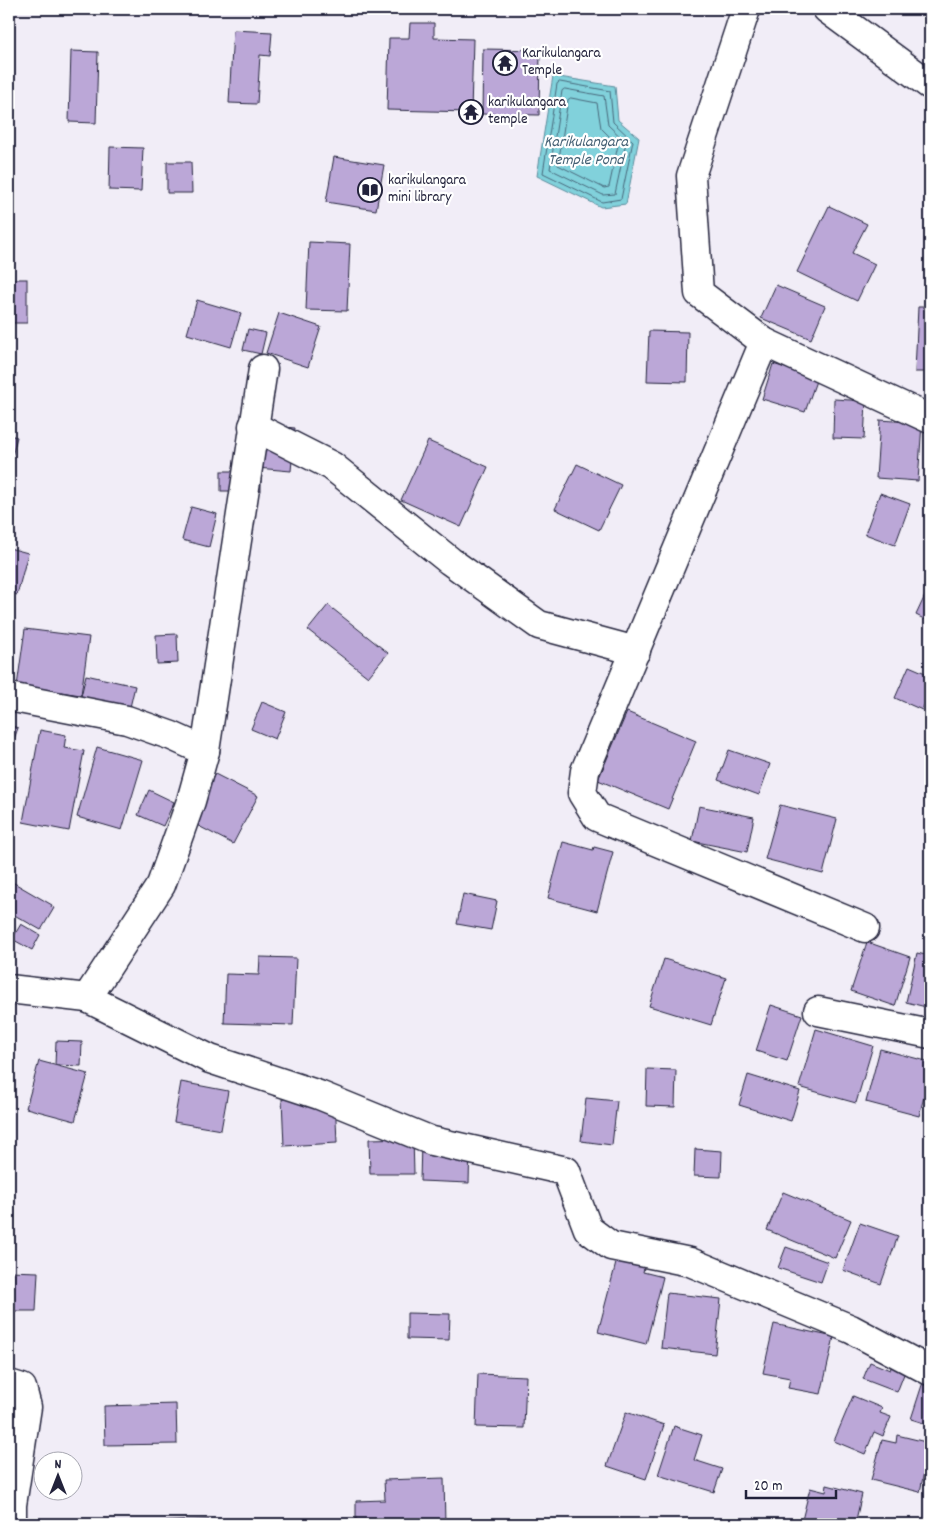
<svg xmlns="http://www.w3.org/2000/svg" width="939" height="1533" font-family="Dekko,sans-serif">
<rect width="100%" height="100%" fill="#f1edf7"/>
<filter id="ink" filterUnits="userSpaceOnUse"><feTurbulence type="fractalNoise" baseFrequency=".02" numOctaves="2"/><feDisplacementMap in="SourceGraphic" scale="10" xChannelSelector="R" yChannelSelector="G"/><feConvolveMatrix kernelMatrix="1 2 1 2 8 2 1 2 1" color-interpolation-filters="sRGB"/></filter>
<g filter="url(#ink)">
<!-- water -->
<polygon fill="#81d1db" stroke="#5b8b9b" points="553,76 615,86 618,120 639,138 626,204 601,207 537,176"/>
<g fill="none" stroke-linecap="round" stroke-linejoin="round">
<!-- shore -->
<g stroke="#48687b" stroke-width="1">
<polygon points="560,82 610,91 613,122 633,141 621,199 602,202 543,173 557,84"/>
<polygon points="565,89 604,96 608,125 626,142 615,194 603,195 550,169 562,91"/>
<polygon points="571,98 597,103 601,128 618,145 609,187 604,188 558,165 568,100"/>
</g>
</g>
<!-- building -->
<g fill="#bba7d7" stroke="#22223b">
<polygon points="410,23 434,23 434,38 473,39 471,112 387,110 389,38 409,38"/>
<polygon points="233,30 272,32 270,56 260,55 257,104 229,103"/>
<polygon points="483,49 540,50 539,115 482,114"/>
<polygon points="71,51 98,52 96,123 69,122"/>
<polygon points="110,147 143,148 141,191 109,190"/>
<polygon points="334,157 384,165 376,210 326,202"/>
<polygon points="167,162 191,162 192,193 167,193"/>
<polygon points="829,206 867,224 852,253 875,264 857,301 797,272"/>
<polygon points="309,242 350,244 347,311 306,310"/>
<rect x="9" y="279" width="18" height="44"/>
<polygon points="776,285 825,306 811,339 761,318"/>
<polygon points="197,300 241,313 231,347 187,334"/>
<polygon points="918,307 930,307 930,372 915,372"/>
<polygon points="279,313 321,327 308,367 266,353"/>
<polygon points="248,329 266,333 261,354 243,350"/>
<polygon points="649,331 688,332 687,382 647,381"/>
<polygon points="773,364 817,378 805,412 762,399"/>
<polygon points="834,399 866,401 864,439 833,438"/>
<polygon points="880,420 922,423 918,481 876,478"/>
<polygon points="261,425 295,428 291,471 257,468"/>
<polygon points="9,435 17,437 9,468"/>
<polygon points="428,441 488,467 461,527 401,500"/>
<polygon points="577,464 621,485 599,530 555,509"/>
<rect x="221" y="471" width="40" height="20"/>
<polygon points="880,493 910,504 895,545 865,534"/>
<polygon points="191,507 217,514 209,547 182,540"/>
<polygon points="9,548 28,553 17,595 9,592"/>
<polygon points="929,587 930,588 930,622 916,615"/>
<polygon points="328,605 388,653 368,677 308,630"/>
<polygon points="25,629 89,637 81,695 17,686"/>
<polygon points="177,634 178,663 157,664 156,635"/>
<polygon points="909,666 930,675 930,691 922,710 895,698"/>
<polygon points="86,675 135,686 127,720 78,709"/>
<polygon points="262,702 286,712 275,739 251,729"/>
<polygon points="627,712 696,741 668,809 598,780"/>
<polygon points="9,725 18,728 9,753"/>
<polygon points="40,730 66,735 64,748 84,751 69,831 23,822"/>
<polygon points="97,747 143,760 122,830 77,817"/>
<polygon points="729,750 770,764 759,795 718,780"/>
<polygon points="215,774 258,796 233,844 189,821"/>
<polygon points="149,790 174,802 163,826 138,815"/>
<polygon points="780,805 837,819 823,874 765,859"/>
<polygon points="699,806 754,817 747,852 692,841"/>
<polygon points="563,842 593,850 594,847 613,852 597,911 548,898"/>
<polygon points="9,880 52,905 51,907 54,908 41,930 9,912"/>
<polygon points="463,894 497,901 491,930 457,924"/>
<polygon points="21,924 40,935 32,950 12,939"/>
<polygon points="867,942 910,957 895,1006 851,991"/>
<polygon points="917,953 930,956 930,1008 906,1002"/>
<polygon points="260,957 296,958 293,1025 224,1023 226,974 259,975"/>
<polygon points="664,959 726,978 711,1025 649,1006"/>
<polygon points="771,1005 802,1015 787,1061 756,1051"/>
<polygon points="816,1029 873,1046 856,1103 799,1087"/>
<polygon points="56,1041 82,1042 81,1066 55,1065"/>
<polygon points="880,1049 930,1062 930,1074 919,1116 866,1102"/>
<polygon points="39,1061 88,1074 75,1121 26,1108"/>
<polygon points="647,1069 676,1070 675,1107 646,1106"/>
<polygon points="748,1075 800,1091 791,1121 739,1105"/>
<polygon points="181,1082 228,1091 221,1130 174,1122"/>
<polygon points="335,1097 337,1143 284,1146 282,1099"/>
<polygon points="586,1098 617,1101 612,1145 581,1141"/>
<polygon points="413,1138 414,1174 370,1174 369,1139"/>
<polygon points="421,1142 470,1144 469,1183 420,1181"/>
<polygon points="695,1149 722,1151 721,1177 694,1176"/>
<polygon points="783,1192 851,1220 835,1258 767,1230"/>
<polygon points="860,1223 898,1236 881,1284 843,1270"/>
<polygon points="621,1244 648,1251 643,1272 663,1277 646,1344 598,1332"/>
<polygon points="786,1247 828,1262 821,1282 778,1268"/>
<polygon points="9,1271 38,1272 36,1311 9,1311"/>
<polygon points="667,1293 721,1299 715,1354 661,1348"/>
<polygon points="407,1313 450,1314 449,1340 407,1339"/>
<polygon points="774,1324 834,1337 821,1394 788,1388 790,1378 763,1373"/>
<polygon points="870,1362 890,1370 893,1363 906,1369 897,1392 863,1379"/>
<polygon points="478,1374 526,1376 524,1428 476,1427"/>
<polygon points="923,1382 930,1384 930,1425 911,1419"/>
<polygon points="853,1396 882,1408 880,1413 891,1417 883,1436 874,1432 865,1454 834,1441"/>
<polygon points="176,1404 177,1444 105,1445 104,1406"/>
<polygon points="626,1412 664,1425 646,1479 607,1466"/>
<polygon points="674,1426 702,1435 694,1460 722,1469 714,1492 658,1475"/>
<polygon points="897,1435 930,1443 920,1492 871,1480 882,1440 896,1443"/>
<polygon points="444,1478 445,1524 356,1524 356,1501 385,1500 384,1480"/>
<polygon points="827,1485 862,1494 855,1524 801,1524 810,1488 826,1492"/>
<polygon points="209,1520 209,1524 149,1524 149,1522"/>
</g>
<g fill="none" stroke-linecap="round" stroke-linejoin="round">
<defs>
<g id="minor">
<polyline points="746,9 691,176 699,293 764,342 930,419"/>
<polyline points="827,9 930,85"/>
<polyline points="764,342 585,771 582,793 597,817 865,928"/>
<polyline points="253,426 332,466 450,561 539,625 636,651"/>
<polyline points="9,697 127,720 172,736 205,751 191,801 161,885 87,998 210,1059 319,1095 432,1141 566,1171 588,1229 611,1246 690,1262 851,1329 930,1371"/>
<polyline points="205,751 263,369"/>
<polyline points="9,989 87,998"/>
<polyline points="818,1011 930,1034"/>
<polyline points="9,1384 22,1388 27,1407 12,1505 12,1524"/>
</g>
</defs>
<!-- minor casing -->
<use href="#minor" stroke="#22223b" stroke-width="31"/>
<!-- minor -->
<use href="#minor" stroke="#fff" stroke-width="28"/>
</g>
</g>
<!-- icons -->
<defs>
<symbol id="temple-ring" viewBox="-11 -11 22 22"><circle r="9.5" fill="#fff" stroke="#22223b" stroke-width="1.5"/><path d="M0-6L5-2H3V0L6.5 2.5H4V6H1.5V3h-3V6H-4V2.5H-6.5L-3 0V-2H-5Z" fill="#22223b"/></symbol>
<symbol id="library-ring" viewBox="-11 -11 22 22"><circle r="9.5" fill="#fff" stroke="#22223b" stroke-width="1.5"/><path d="M-6-4Q-3-5.5-.7-3.5V5Q-3 3-6 4ZM6-4Q3-5.5 .7-3.5V5Q3 3 6 4Z" fill="#22223b"/></symbol>
</defs>
<g fill-rule="evenodd">
<use href="#temple-ring" x="491" y="49" width="28" height="28"/>
<use href="#temple-ring" x="457" y="98" width="28" height="28"/>
<use href="#library-ring" x="356" y="176" width="28" height="28"/>
</g>
<g text-anchor="middle" dominant-baseline="central" stroke-width="4.5" stroke-linejoin="round" paint-order="stroke">
<!-- poi labels -->
<g font-size="15" fill="#22223b" stroke="#fff" text-anchor="start">
<text x="522" y="54">Karikulangara<tspan x="522" dy="17">Temple</tspan></text>
<text x="488" y="103">karikulangara<tspan x="488" dy="17">temple</tspan></text>
<text x="388" y="181">karikulangara<tspan x="388" dy="17">mini library</tspan></text>
</g>
<!-- water labels -->
<g font-size="16" font-style="italic" fill="#435f73" stroke="#fff">
<text x="586" y="142">Karikulangara<tspan x="586" dy="18">Temple Pond</tspan></text>
</g>
</g>
<!-- margin -->
<rect width="939" height="1533" fill="none" stroke="#fff" stroke-width="30"/>
<rect x="15" y="15" width="909" height="1503" fill="none" stroke="#22223b" stroke-width="2" filter="url(#ink)"/>
<!-- north arrow -->
<g transform="translate(58 1476)"><circle r="24" fill="#ffffff" stroke="#a7a7b1"/>
<path d="M0-4L9 19L0 12L-9 19Z" fill="#22223b"/>
<text y="-8" font-size="14" font-weight="bold" text-anchor="middle" fill="#22223b">N</text>
</g>
<!-- scale -->
<path d="M746 1490v8h90v-8" fill="none" stroke="#22223b" stroke-width="2.5"/>
<text x="754" y="1490" font-size="15" fill="#22223b" stroke="#ffffff" stroke-width="4" paint-order="stroke">20 m</text>
</svg>
